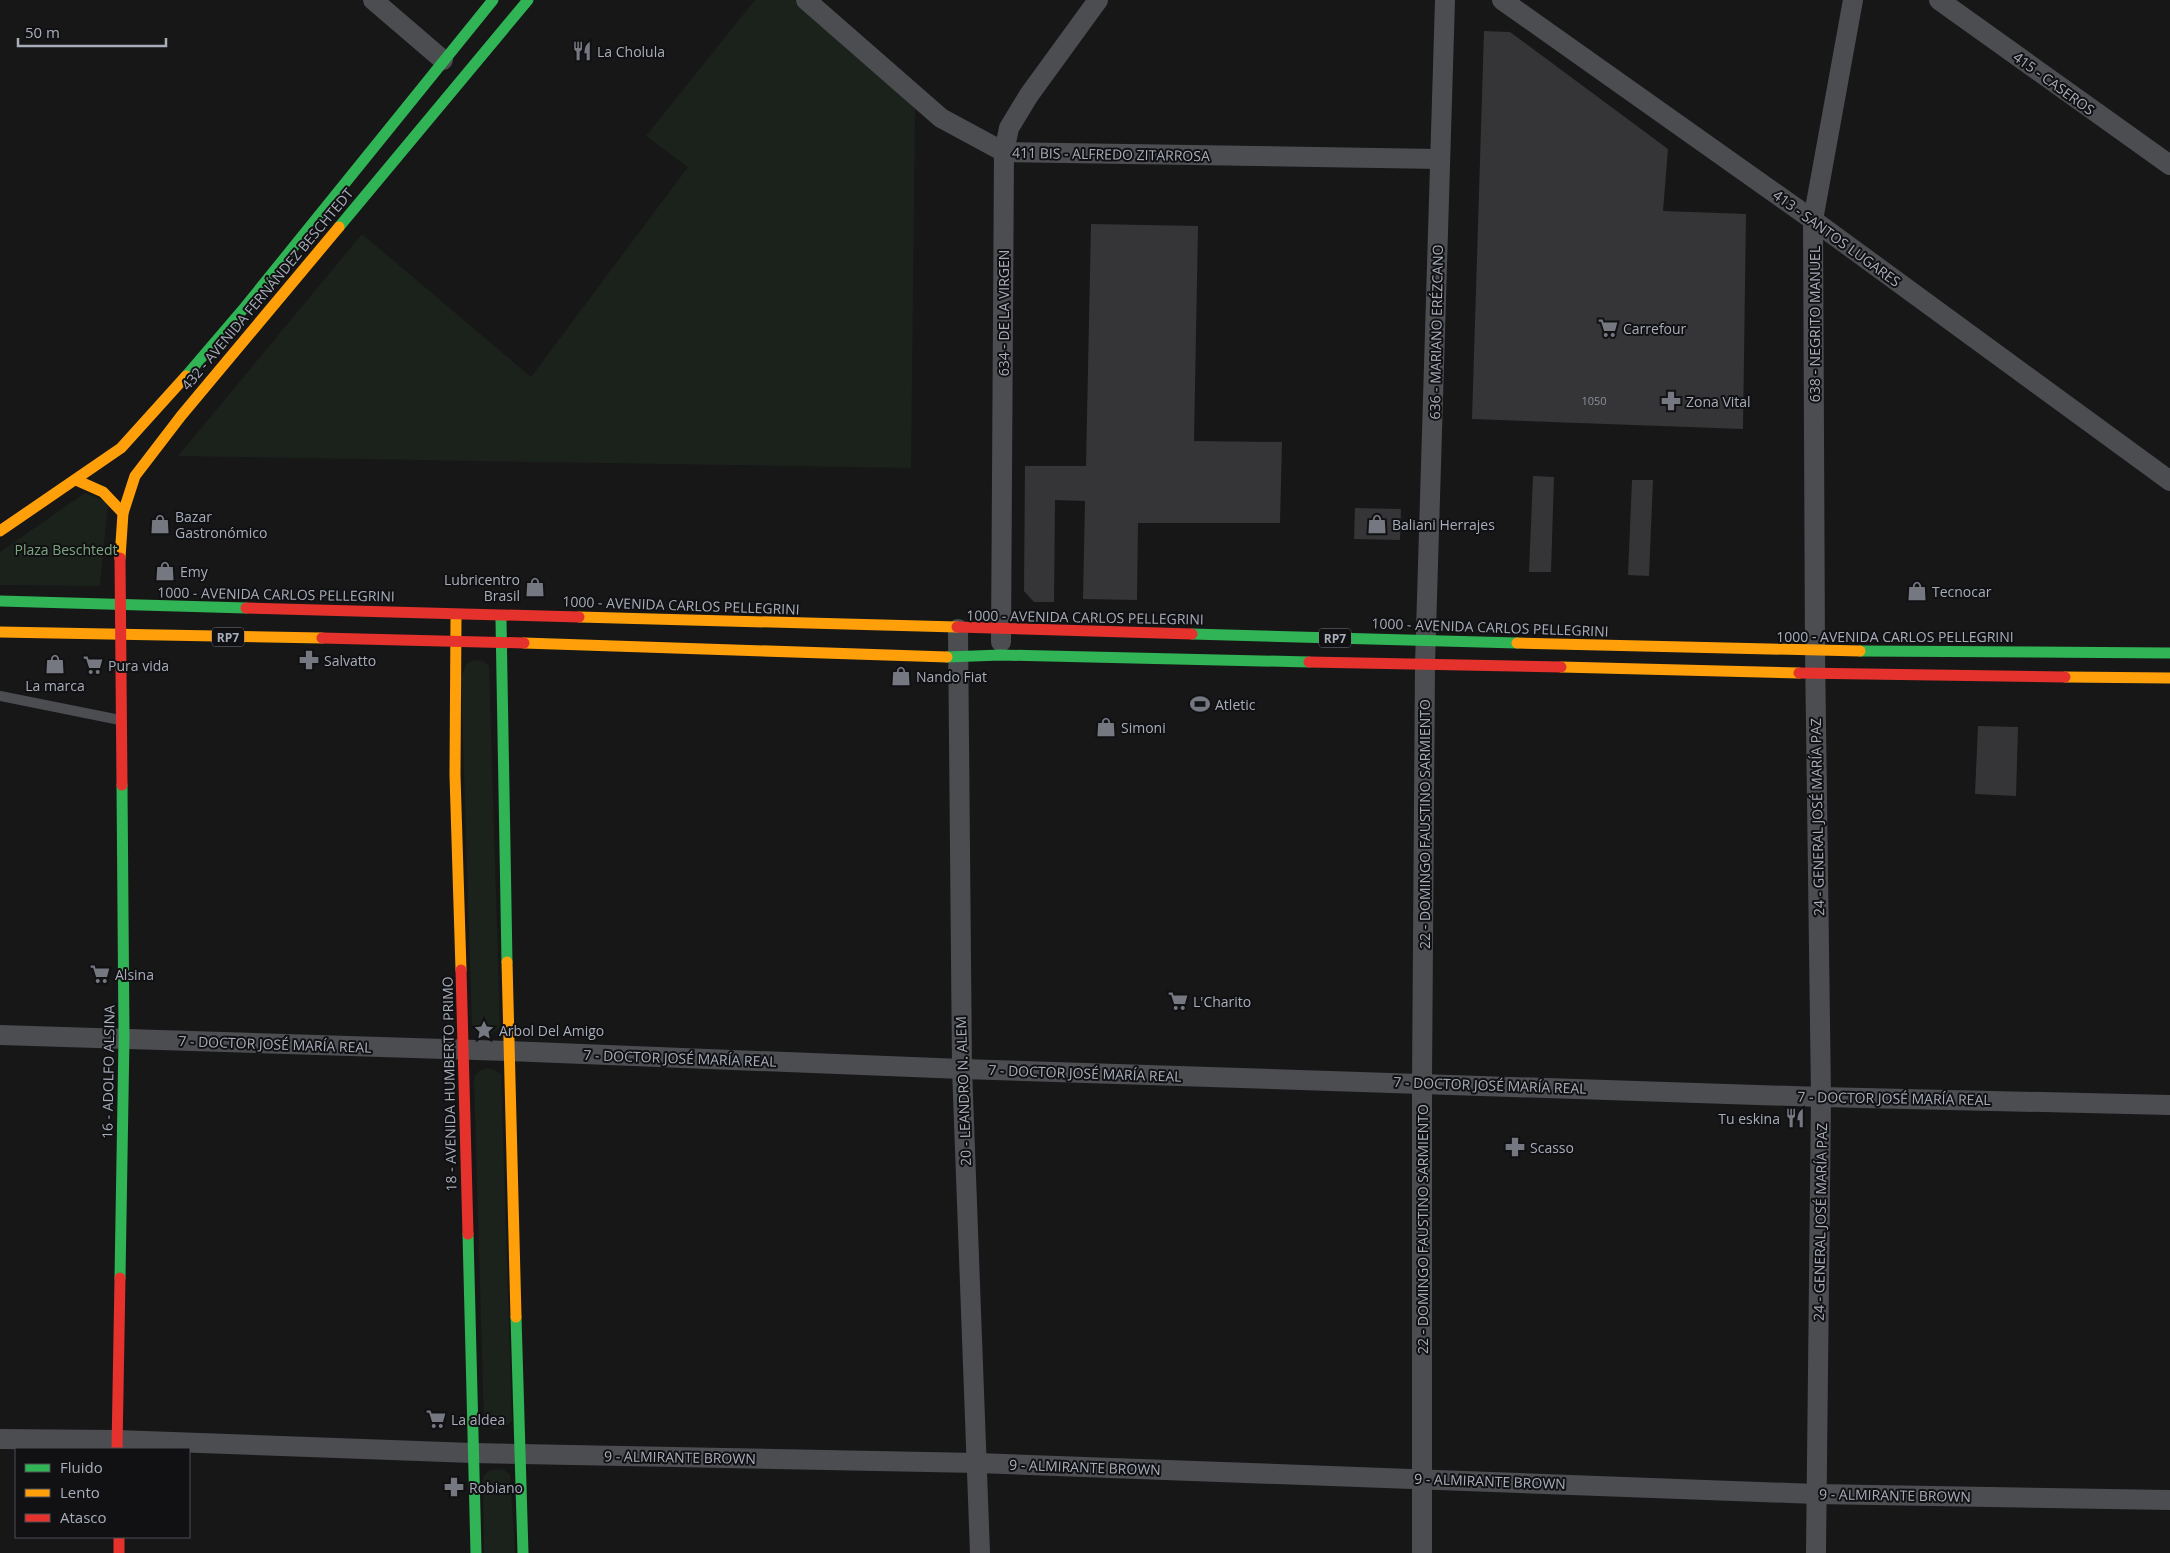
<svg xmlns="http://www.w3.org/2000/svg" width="2170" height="1553" font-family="'Open Sans',sans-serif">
<rect width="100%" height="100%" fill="#171718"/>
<!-- green -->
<g fill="#1b221c">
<polygon points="755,0 795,0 915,103 911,468 178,456 362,234 531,377 688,167 646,136"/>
<polygon points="85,493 108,502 100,586 0,585 0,552"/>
<path d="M475,660L483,661L489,666L500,1027C491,1036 482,1039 472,1029L461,677L467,663Z"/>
<path d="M487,1068L495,1070L501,1074L512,1421C502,1430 494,1433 484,1423L474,1077L479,1071Z"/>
<polygon points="496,1469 504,1470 510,1474 515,1553 484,1553 483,1477 488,1471"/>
</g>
<!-- building -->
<g fill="#353537">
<polygon points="1484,31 1510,32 1668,149 1663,211 1746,214 1743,429 1472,419"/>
<polygon points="1091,224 1198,226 1194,441 1282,442 1280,523 1138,523 1137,600 1083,599 1085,501 1055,500 1054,602 1034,602 1024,591 1025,466 1086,466"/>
<polygon points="1533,476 1554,477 1551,572 1529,572"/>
<polygon points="1632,480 1653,480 1649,576 1628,575"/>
<polygon points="1355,508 1401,509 1400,540 1354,539"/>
<polygon points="1978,726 2018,727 2016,796 1975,794"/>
</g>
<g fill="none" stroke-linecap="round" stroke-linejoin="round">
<!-- lane -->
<polyline stroke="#4b4d51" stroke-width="10" points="0,696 120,720"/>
<!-- street -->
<g stroke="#4b4d51" stroke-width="20">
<polyline points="373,0 443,60"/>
<polyline points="806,0 941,118 1004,152 1439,159"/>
<polyline points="1502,0 1813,220 2170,481"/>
<polyline points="1939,0 2170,165"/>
<polyline points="958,629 962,1069 980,1553"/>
<polyline points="1001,642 1004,152 1009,128 1029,95 1098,0"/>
<polyline points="0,1035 508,1051 962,1069 1821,1097 2170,1105"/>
<polyline points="0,1439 117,1440 473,1453 978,1463 1816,1494 2170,1500"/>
<polyline points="1422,1553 1422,1082 1425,664 1445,0"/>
<polyline points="1816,1553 1821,1097 1815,651 1813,220 1853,0"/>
</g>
<!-- fast -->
<g stroke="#30b455" stroke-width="11">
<polyline points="339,227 528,0"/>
<polyline points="186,376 245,307 493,0"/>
<polyline points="0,601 246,608"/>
<polyline points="501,620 507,962"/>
<polyline points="1192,634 1517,643"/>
<polyline points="1860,651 2170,653"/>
<polyline points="947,657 1001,655 1309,662"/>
<polyline points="468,1234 476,1553"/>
<polyline points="120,1278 124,1038 122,785"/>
<polyline points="516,1317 523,1553"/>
</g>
<!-- slow -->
<g stroke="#ff9f0a" stroke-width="11">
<polyline points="76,480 103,492 123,513"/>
<polyline points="0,531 121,448 186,376"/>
<polyline points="120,558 123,513 135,476 181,416 339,227"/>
<polyline points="456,617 455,775 461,970"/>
<polyline points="579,617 957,627"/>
<polyline points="0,632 322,638"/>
<polyline points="524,643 947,657"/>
<polyline points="1517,643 1860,651"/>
<polyline points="1561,667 1799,673"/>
<polyline points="2065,677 2170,678"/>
<polyline points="507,962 516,1317"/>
</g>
<!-- jam -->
<g stroke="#e5322d" stroke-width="11">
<polyline points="120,558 122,785"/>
<polyline points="246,608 579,617"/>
<polyline points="957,627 1192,634"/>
<polyline points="322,638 524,643"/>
<polyline points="1309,662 1561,667"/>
<polyline points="1799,673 2065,677"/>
<polyline points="461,970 468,1234"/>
<polyline points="117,1449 120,1278"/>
<polyline points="119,1537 119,1553"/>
</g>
</g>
<!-- icons -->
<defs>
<symbol id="restaurant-bare" viewBox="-9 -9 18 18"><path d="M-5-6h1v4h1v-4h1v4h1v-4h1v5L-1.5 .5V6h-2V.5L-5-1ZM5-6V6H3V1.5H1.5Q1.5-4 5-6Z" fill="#757881" stroke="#111114" stroke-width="2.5" paint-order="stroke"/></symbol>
<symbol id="supermarket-bare" viewBox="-9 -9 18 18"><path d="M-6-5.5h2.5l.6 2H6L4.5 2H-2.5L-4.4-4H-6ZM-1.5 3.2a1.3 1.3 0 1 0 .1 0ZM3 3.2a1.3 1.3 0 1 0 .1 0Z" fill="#757881" stroke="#111114" stroke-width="2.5" paint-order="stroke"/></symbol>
<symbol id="pharmacy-bare" viewBox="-9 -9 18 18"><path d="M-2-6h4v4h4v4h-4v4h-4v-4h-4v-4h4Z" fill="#757881" stroke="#111114" stroke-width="2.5" paint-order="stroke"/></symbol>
<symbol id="shop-bare" viewBox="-9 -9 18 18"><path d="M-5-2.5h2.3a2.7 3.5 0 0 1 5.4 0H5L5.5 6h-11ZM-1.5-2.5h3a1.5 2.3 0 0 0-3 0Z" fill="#757881" stroke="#111114" stroke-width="2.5" paint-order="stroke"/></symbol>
<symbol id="stadium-bare" viewBox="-9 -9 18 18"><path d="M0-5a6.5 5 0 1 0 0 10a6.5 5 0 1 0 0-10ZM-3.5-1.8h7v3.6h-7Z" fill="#757881" stroke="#111114" stroke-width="2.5" paint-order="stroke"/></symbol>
<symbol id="sight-bare" viewBox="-9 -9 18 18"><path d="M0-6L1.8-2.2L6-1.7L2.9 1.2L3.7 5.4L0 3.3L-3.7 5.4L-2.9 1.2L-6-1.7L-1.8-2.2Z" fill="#757881" stroke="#111114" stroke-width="2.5" paint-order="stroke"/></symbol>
</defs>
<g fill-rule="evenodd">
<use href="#restaurant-bare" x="568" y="37" width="28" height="28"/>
<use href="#supermarket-bare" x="1594" y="314" width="28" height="28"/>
<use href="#pharmacy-bare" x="1657" y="387" width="28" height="28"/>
<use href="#shop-bare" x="146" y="510" width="28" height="28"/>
<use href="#shop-bare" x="1363" y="510" width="28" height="28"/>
<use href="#shop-bare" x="151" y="557" width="28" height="28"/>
<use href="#shop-bare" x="521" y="573" width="28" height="28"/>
<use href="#shop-bare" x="1903" y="577" width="28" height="28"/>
<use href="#pharmacy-bare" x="295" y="646" width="28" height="28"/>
<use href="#shop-bare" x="41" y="650" width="28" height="28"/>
<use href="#supermarket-bare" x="79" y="651" width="28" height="28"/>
<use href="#shop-bare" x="887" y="662" width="28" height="28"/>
<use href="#stadium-bare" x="1186" y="690" width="28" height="28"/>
<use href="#shop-bare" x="1092" y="713" width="28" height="28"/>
<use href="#supermarket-bare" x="86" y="960" width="28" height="28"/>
<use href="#supermarket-bare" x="1164" y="987" width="28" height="28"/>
<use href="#sight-bare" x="470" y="1016" width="28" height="28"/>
<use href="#restaurant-bare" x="1781" y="1104" width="28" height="28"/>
<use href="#pharmacy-bare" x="1501" y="1133" width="28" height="28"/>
<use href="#supermarket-bare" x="422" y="1405" width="28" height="28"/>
<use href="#pharmacy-bare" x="440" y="1473" width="28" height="28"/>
</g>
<g text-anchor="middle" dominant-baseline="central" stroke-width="4" stroke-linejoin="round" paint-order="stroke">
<!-- number labels -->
<g font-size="11" fill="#8a8f98">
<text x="1594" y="400">1050</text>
</g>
<!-- shield labels -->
<g fill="#111114" stroke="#7a7e88" stroke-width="1">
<rect x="212" y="627.5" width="32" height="19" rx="4"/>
<rect x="1319" y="628.5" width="32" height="19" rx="4"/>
</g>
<g font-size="12" font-weight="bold" fill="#a7adb9">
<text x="228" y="637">RP7</text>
<text x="1335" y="638">RP7</text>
</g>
<!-- poi labels -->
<g font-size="14" fill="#a7adb9" stroke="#111114" text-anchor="start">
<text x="597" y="51">La Cholula</text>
<text x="1623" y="328">Carrefour</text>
<text x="1686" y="401">Zona Vital</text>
<text x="175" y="516">Bazar<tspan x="175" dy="16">Gastronómico</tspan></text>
<text x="1392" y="524">Baliani Herrajes</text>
<text x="180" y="571">Emy</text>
<text x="520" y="579" text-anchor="end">Lubricentro<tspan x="520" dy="16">Brasil</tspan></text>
<text x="1932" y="591">Tecnocar</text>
<text x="324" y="660">Salvatto</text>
<text x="108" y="665">Pura vida</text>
<text x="916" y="676">Nando Fiat</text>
<text x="55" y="685" text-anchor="middle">La marca</text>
<text x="1215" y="704">Atletic</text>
<text x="1121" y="727">Simoni</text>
<text x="115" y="974">Alsina</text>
<text x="1193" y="1001">L'Charito</text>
<text x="499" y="1030">Arbol Del Amigo</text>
<text x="1780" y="1118" text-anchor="end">Tu eskina</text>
<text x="1530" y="1147">Scasso</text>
<text x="451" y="1419">La aldea</text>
<text x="469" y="1487">Robiano</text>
</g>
<!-- street labels -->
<g font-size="14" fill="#a7adb9" stroke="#111114">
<text transform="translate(2054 83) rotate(36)">415 - CASEROS</text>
<text transform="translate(1111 154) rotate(1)">411 BIS - ALFREDO ZITARROSA</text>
<text transform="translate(1837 238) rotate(36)">413 - SANTOS LUGARES</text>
<text transform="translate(267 289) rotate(-50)">432 - AVENIDA FERNÁNDEZ BESCHTEDT</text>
<text transform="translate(1003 313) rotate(-90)">634 - DE LA VIRGEN</text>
<text transform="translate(1814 324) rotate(-90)">638 - NEGRITO MANUEL</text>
<text transform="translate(1436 332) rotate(-89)">636 - MARIANO ERÉZCANO</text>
<text transform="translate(276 594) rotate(1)">1000 - AVENIDA CARLOS PELLEGRINI</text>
<text transform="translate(681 605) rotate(2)">1000 - AVENIDA CARLOS PELLEGRINI</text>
<text transform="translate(1085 617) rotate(1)">1000 - AVENIDA CARLOS PELLEGRINI</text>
<text transform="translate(1490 627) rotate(2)">1000 - AVENIDA CARLOS PELLEGRINI</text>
<text x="1895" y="636">1000 - AVENIDA CARLOS PELLEGRINI</text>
<text transform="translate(1817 817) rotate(-91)">24 - GENERAL JOSÉ MARÍA PAZ</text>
<text transform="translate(1424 824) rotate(-90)">22 - DOMINGO FAUSTINO SARMIENTO</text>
<text transform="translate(275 1044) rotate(2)">7 - DOCTOR JOSÉ MARÍA REAL</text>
<text transform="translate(680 1058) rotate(2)">7 - DOCTOR JOSÉ MARÍA REAL</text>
<text transform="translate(108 1072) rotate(-89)">16 - ADOLFO ALSINA</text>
<text transform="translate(1085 1073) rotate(2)">7 - DOCTOR JOSÉ MARÍA REAL</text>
<text transform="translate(449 1084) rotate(-91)">18 - AVENIDA HUMBERTO PRIMO</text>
<text transform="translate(1490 1085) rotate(2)">7 - DOCTOR JOSÉ MARÍA REAL</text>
<text transform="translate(963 1091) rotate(-92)">20 - LEANDRO N. ALEM</text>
<text transform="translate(1894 1098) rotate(1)">7 - DOCTOR JOSÉ MARÍA REAL</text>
<text transform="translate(1820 1222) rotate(-89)">24 - GENERAL JOSÉ MARÍA PAZ</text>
<text transform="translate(1422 1229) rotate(-90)">22 - DOMINGO FAUSTINO SARMIENTO</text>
<text transform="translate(680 1457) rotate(1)">9 - ALMIRANTE BROWN</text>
<text transform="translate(1085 1467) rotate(2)">9 - ALMIRANTE BROWN</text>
<text transform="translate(1490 1481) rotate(2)">9 - ALMIRANTE BROWN</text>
<text transform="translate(1895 1495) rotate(1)">9 - ALMIRANTE BROWN</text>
</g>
<!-- park labels -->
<g font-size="14" fill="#7da680" stroke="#111114">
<text x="66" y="549">Plaza Beschtedt</text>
</g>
</g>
<!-- legend -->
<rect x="15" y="1448" width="175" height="90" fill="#111114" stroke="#4d4f56"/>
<rect x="25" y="1464" width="25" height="8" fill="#30b455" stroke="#4d4f56"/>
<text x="60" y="1473" font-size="15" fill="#a7adb9">Fluido</text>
<rect x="25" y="1489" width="25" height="8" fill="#ff9f0a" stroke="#4d4f56"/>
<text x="60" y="1498" font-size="15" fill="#a7adb9">Lento</text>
<rect x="25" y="1514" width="25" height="8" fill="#e5322d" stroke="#4d4f56"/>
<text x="60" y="1523" font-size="15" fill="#a7adb9">Atasco</text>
<!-- scale -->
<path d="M18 38v8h148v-8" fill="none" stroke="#a7adb9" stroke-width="2.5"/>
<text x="25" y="38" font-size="15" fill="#a7adb9" stroke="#111114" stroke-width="4" paint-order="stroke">50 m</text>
</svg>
